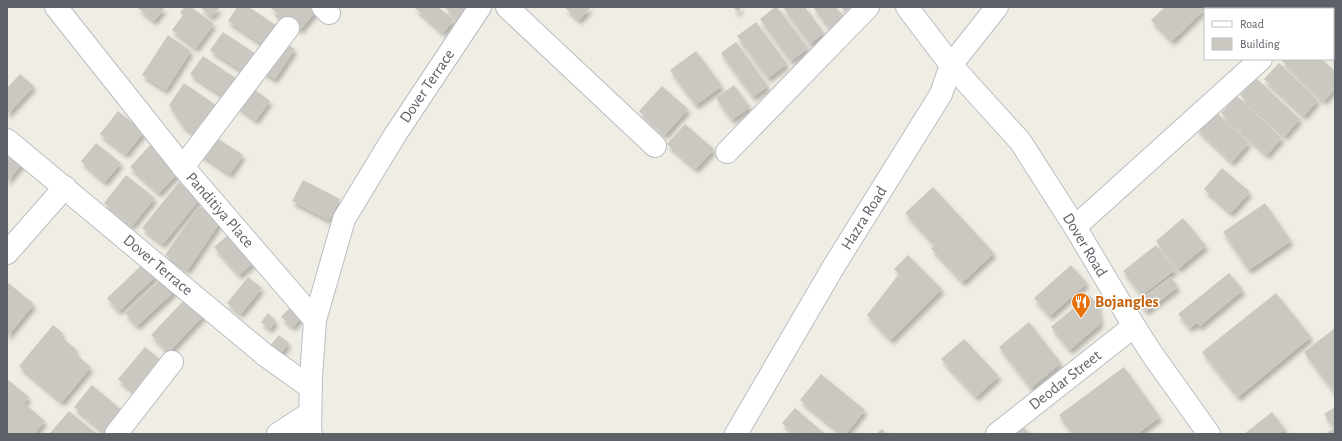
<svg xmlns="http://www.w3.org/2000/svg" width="1342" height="441" font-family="'Alegreya Sans',sans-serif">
<defs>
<filter id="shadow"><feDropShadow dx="2.5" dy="4.5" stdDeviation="2" flood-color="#0004"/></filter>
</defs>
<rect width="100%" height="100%" fill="#f0eee4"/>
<!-- building -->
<g fill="#cbc8c1" filter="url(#shadow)">
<polygon points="137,7 162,7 164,9 154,21"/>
<polygon points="185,7 191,7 214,24 196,48 172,30 183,15 180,12"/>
<polygon points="200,7 220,7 211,17"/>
<polygon points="237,7 249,7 280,28 267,47 228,21"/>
<polygon points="270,7 316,7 318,9 300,30 286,18 282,22 275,16 278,14"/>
<polygon points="414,7 438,7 454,20 443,33"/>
<polygon points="444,7 472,7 460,21"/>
<polygon points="564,7 591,7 579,20"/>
<polygon points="733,7 742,7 738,12"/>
<polygon points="775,7 777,7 808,48 791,61 760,19"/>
<polygon points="783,7 805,7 824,33 810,44"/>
<polygon points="813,7 836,7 844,17 829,28"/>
<polygon points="841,7 851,7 845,12"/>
<polygon points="1165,7 1207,7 1172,41 1151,20"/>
<polygon points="1229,7 1272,7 1274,9 1231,9"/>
<polygon points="756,22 787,64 768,78 737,36"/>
<polygon points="223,32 259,56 247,74 210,50"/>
<polygon points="1335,33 1335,63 1332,59 1333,34"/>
<polygon points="168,35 191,51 166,90 142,75"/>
<polygon points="282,41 295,49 275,79 262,71"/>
<polygon points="736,42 768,86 753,97 721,53"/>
<polygon points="696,51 722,86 696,105 670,70"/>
<polygon points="203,56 240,81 228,99 190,74"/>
<polygon points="1282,59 1322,59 1335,71 1335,79 1332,82 1335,85 1335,89 1324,101 1281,60"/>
<polygon points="1279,63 1318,100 1304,116 1264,79"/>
<polygon points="20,74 34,86 7,115 7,88"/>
<polygon points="1256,78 1300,119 1285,136 1240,95"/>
<polygon points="184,83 223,110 203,139 183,126 169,105"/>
<polygon points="734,85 750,107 732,120 716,98"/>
<polygon points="250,86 270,101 256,120 236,105"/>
<polygon points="662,86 688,109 665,135 639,111"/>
<polygon points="1237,96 1282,138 1267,155 1221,113"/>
<polygon points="1213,109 1249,143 1232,162 1196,128"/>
<polygon points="118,111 144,132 126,154 100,134"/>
<polygon points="685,124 714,149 696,169 667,144"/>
<polygon points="211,134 243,155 230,174 199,153"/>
<polygon points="96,143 121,163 105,182 81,161"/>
<polygon points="151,144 180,171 159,193 130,167"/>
<polygon points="15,150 26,159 7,182 7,159"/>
<polygon points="1222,168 1250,192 1231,213 1204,189"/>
<polygon points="126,175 155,198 132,226 104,203"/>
<polygon points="303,180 340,199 329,220 292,201"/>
<polygon points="179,182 200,199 163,244 142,228"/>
<polygon points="933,187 994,253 963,282 931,248 935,245 905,213"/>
<polygon points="1265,203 1291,241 1249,270 1223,232"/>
<polygon points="199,206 221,221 188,270 165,255"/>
<polygon points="1183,218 1206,246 1178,269 1156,241"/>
<polygon points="229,234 254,262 239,275 214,247"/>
<polygon points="1156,245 1175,270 1142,295 1123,271"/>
<polygon points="908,255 942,289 891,340 867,315 899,274 894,269"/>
<polygon points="144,263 156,276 119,311 107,298"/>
<polygon points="1071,265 1087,283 1050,316 1034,298"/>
<polygon points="1229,273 1243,290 1200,326 1197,323 1190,328 1178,314"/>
<polygon points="163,277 175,291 137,326 125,313"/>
<polygon points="248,277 262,288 241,314 227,303"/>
<polygon points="1171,277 1178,287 1146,311 1138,301"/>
<polygon points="7,282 34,304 7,337"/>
<polygon points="1276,293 1311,337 1238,397 1202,352"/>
<polygon points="1089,295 1098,305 1101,323 1070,350 1051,327"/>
<polygon points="186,298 204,315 169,352 151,335"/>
<polygon points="292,305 303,315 293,327 281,317"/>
<polygon points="268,313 276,321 270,329 261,322"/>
<polygon points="1029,322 1061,363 1031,388 999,347"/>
<polygon points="53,325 63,333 60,336 77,350 74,353 91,367 62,402 19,366"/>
<polygon points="1335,328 1335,393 1304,352"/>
<polygon points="279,335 289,343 278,357 267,349"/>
<polygon points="964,339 999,376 976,397 941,359"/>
<polygon points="145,347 162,361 135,393 118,379"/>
<polygon points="1124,367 1160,417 1137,434 1073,434 1059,415"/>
<polygon points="821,374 865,410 846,434 842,434 800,400"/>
<polygon points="7,379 29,397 24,403 45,421 34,434 7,434"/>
<polygon points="92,385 122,410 104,432 74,407"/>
<polygon points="1335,407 1335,434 1325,434 1334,428 1324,414"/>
<polygon points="795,408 825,434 794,434 782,423"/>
<polygon points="69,411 97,434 49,434"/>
<polygon points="1272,412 1285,429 1278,434 1244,434"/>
<polygon points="1020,423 1030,434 1008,434"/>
<polygon points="882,429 886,434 876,434"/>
</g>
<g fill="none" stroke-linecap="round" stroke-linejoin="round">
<defs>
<g id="minor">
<polyline points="56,7 183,167 315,320"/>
<polyline points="323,7 329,13"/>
<polyline points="507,7 655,146"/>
<polyline points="907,7 951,65 1020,141 1075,227 1134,326 1152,354 1209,434"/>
<polyline points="7,140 265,355 311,388"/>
<polyline points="727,152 868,7"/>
<polyline points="183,167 288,28"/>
<polyline points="1075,227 1261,59"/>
<polyline points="7,253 65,187"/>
<polyline points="116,434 172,362"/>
<polyline points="278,434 310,413"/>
<polyline points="311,434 310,431 311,377 315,320 344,219 395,135 480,7"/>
<polyline points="997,434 1134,326"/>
</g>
<polyline id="secondary" points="736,434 834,266 941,94 951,65 997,7"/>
</defs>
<!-- minor casing -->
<use href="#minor" stroke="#b9bdc2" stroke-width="24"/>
<!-- secondary casing -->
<use href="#secondary" stroke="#babec4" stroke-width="24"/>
<!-- minor -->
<use href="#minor" stroke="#fff" stroke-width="22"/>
<!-- secondary -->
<use href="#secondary" stroke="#fff" stroke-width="22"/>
</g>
<!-- icons -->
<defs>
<symbol id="restaurant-pin" viewBox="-11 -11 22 30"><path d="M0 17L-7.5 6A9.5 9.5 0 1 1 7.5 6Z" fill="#e8710a" stroke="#fff"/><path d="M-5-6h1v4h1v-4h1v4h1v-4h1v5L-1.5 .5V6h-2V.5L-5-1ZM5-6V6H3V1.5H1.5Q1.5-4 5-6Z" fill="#fff"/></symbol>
</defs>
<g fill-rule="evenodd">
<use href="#restaurant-pin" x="1070" y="291" width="22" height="30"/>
</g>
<g text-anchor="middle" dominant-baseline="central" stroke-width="3" stroke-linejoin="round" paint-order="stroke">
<!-- street labels -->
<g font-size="16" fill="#5c6167" stroke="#fff">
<text transform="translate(427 86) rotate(-56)">Dover Terrace</text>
<text transform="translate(220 210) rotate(49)">Panditiya Place</text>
<text transform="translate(864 218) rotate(-58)">Hazra Road</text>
<text transform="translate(1085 245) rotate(59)">Dover Road</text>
<text transform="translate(158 265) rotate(40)">Dover Terrace</text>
<text transform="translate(1065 380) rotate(-38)">Deodar Street</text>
</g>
<!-- food labels -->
<g font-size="16" font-weight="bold" fill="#c56008" stroke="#fff" text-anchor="start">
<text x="1095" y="302">Bojangles</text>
</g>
</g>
<!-- border -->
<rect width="1342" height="441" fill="none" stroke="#5c6167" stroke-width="16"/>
<!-- legend -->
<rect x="1204" y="8" width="130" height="52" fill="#ffffff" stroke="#bec0c2"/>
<rect x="1212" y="21" width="20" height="6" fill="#ffffff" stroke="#bec0c2"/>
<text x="1240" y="28" font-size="12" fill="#5c6167">Road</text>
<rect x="1212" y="38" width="20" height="12" fill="#cbc8c1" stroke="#bec0c2"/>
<text x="1240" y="48" font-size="12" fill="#5c6167">Building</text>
</svg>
